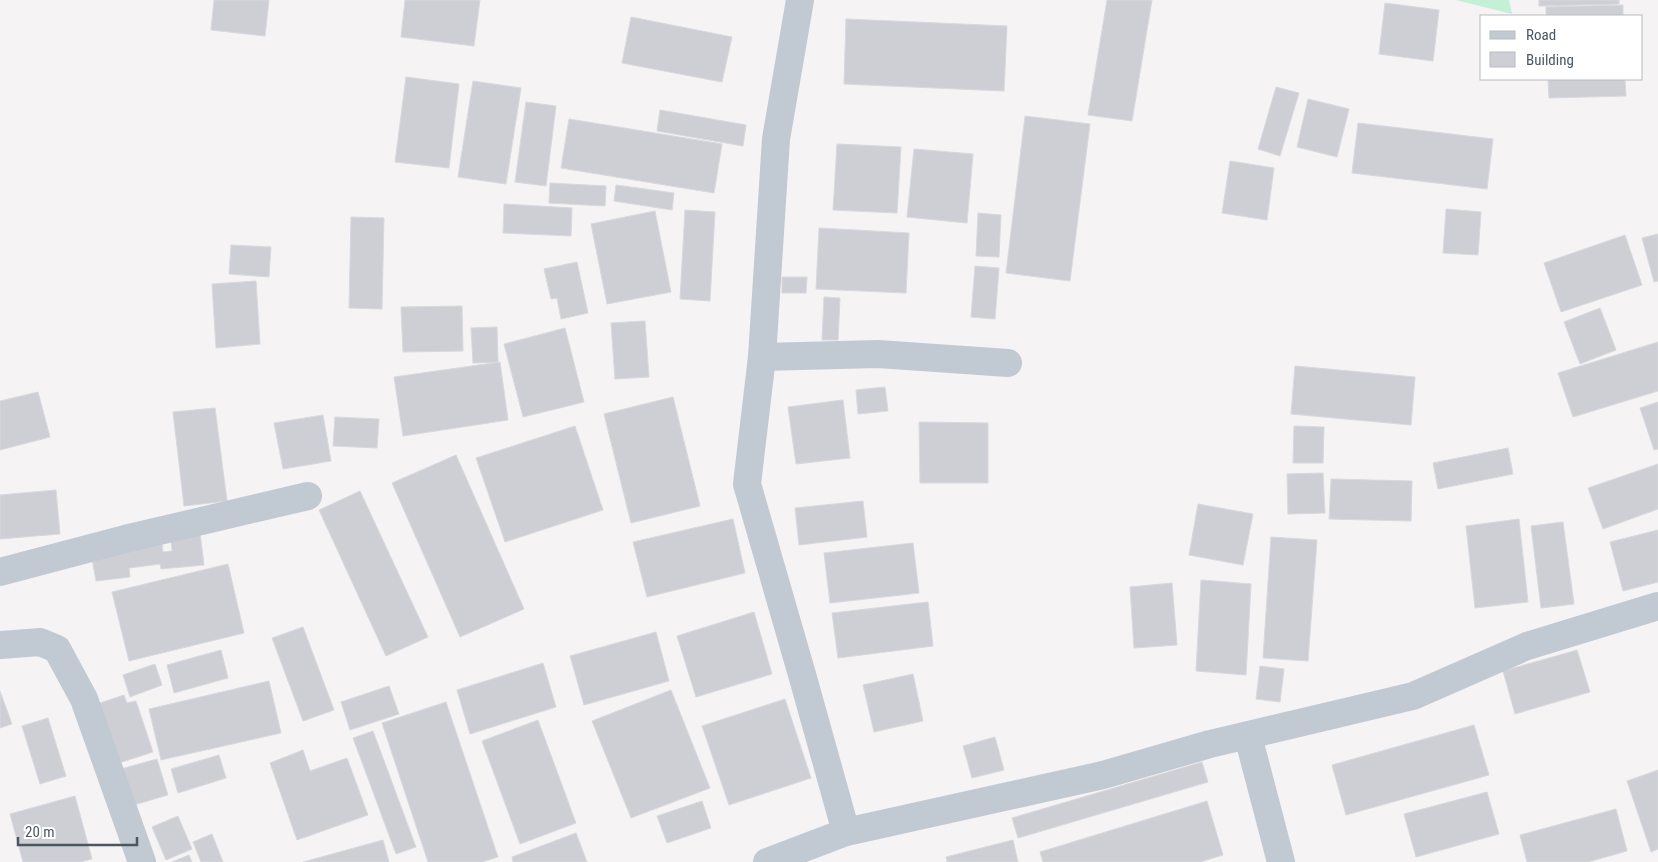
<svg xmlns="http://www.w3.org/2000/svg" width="1658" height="862" font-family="'Roboto Condensed',sans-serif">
<rect width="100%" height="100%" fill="#f5f3f3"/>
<!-- green -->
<polygon fill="#c3f1d5" points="1456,0 1509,0 1512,14"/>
<!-- building -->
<g fill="#cdcfd5" stroke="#d7d9de">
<polygon points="214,0 269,0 265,36 211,30"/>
<polygon points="405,0 480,0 474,46 401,37"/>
<polygon points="1107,0 1152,0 1132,121 1088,115"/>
<polygon points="1539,0 1619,0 1619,4 1539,6"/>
<polygon points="1385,3 1439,10 1433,61 1379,54"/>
<polygon points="1623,5 1623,16 1546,16 1546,7"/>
<polygon points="631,17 732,37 722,82 622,63"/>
<polygon points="846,19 1007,26 1004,91 844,84"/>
<polygon points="406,77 459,84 449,168 395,162"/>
<polygon points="1548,79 1625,79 1626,96 1549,98"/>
<polygon points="473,81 521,88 506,184 458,177"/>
<polygon points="1276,87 1299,93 1280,156 1258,149"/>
<polygon points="1308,99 1349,109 1337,157 1297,147"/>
<polygon points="526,102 556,106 546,186 515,182"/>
<polygon points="660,110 746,125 743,146 657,131"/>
<polygon points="1025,116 1090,124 1070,281 1006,273"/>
<polygon points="569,119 722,144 714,193 561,168"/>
<polygon points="1358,123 1493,139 1487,189 1352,173"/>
<polygon points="837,144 901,147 897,213 833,210"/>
<polygon points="914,149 973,154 967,223 907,217"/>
<polygon points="1230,161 1274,168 1267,220 1222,213"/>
<polygon points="550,183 606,186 605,206 549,203"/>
<polygon points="616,185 674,193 672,210 614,201"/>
<polygon points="504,204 572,208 571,236 503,233"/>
<polygon points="1446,209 1481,212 1478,255 1443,253"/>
<polygon points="685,210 715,212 710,301 680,299"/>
<polygon points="655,211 671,292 607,304 591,224"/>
<polygon points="978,213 1001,215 999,257 976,256"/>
<polygon points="351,217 384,218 382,309 349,308"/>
<polygon points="819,228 909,233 906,293 816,289"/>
<polygon points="1658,234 1658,281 1654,282 1642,238"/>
<polygon points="1625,235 1642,285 1561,312 1544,263"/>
<polygon points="231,245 271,247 269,277 229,274"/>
<polygon points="577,262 588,313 561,319 557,298 551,299 544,269"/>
<polygon points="975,266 999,268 995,319 971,317"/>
<polygon points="782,277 807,277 806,293 782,293"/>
<polygon points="256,281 260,344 216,348 212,284"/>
<polygon points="824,297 840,298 838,340 822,340"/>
<polygon points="462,306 463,351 403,352 401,307"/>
<polygon points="1600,308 1616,350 1580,364 1564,322"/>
<polygon points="645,321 649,377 615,379 611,323"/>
<polygon points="497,327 498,362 473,363 471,328"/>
<polygon points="565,328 584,402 523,417 504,344"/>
<polygon points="1658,342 1658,391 1573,417 1558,373"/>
<polygon points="500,362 508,420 403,436 394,377"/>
<polygon points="1295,366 1415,377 1411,425 1291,414"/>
<polygon points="885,387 888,411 858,414 856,390"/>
<polygon points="38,392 50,437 0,450 0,401"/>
<polygon points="673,397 700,506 631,523 604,414"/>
<polygon points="843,400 850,458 796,464 788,407"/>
<polygon points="1658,402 1658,449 1654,450 1640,408"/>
<polygon points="215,408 227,501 184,506 173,412"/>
<polygon points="323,415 331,461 283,469 274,423"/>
<polygon points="335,417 379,419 377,448 333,446"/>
<polygon points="919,422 988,423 988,483 920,483"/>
<polygon points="575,426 603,510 505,542 476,458"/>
<polygon points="1294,426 1324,427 1323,463 1293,463"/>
<polygon points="1508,448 1513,474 1438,489 1433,463"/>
<polygon points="456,455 524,609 460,637 392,483"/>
<polygon points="1658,464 1658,509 1603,529 1588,488"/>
<polygon points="1323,473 1325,513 1288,514 1287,474"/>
<polygon points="1331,479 1412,481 1411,521 1329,519"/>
<polygon points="56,490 60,534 0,539 0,495"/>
<polygon points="360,491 428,637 386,656 319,510"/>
<polygon points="863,501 867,537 799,545 795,508"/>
<polygon points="1198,504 1253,514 1243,565 1189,555"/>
<polygon points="733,519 745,573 647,597 633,542"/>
<polygon points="1519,519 1528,602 1475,608 1466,526"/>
<polygon points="1563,522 1574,604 1541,608 1531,526"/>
<polygon points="1658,530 1658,582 1623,591 1610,542"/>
<polygon points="200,533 204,565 161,569 160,564 129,568 130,577 96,581 91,553 162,544 163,552 172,551 171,537"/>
<polygon points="1271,537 1317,540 1308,661 1263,658"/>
<polygon points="913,543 919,593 830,603 824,553"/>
<polygon points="228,564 244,633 129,661 112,592"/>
<polygon points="1201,580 1251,584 1246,675 1196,671"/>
<polygon points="1172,583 1177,645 1134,648 1130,587"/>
<polygon points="928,602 933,646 838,658 832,613"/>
<polygon points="754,612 772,674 696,697 677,636"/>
<polygon points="303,627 334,710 303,721 272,638"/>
<polygon points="656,632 669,681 584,705 570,656"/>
<polygon points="221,650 228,678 174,693 167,665"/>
<polygon points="1577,650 1590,692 1515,714 1503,671"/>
<polygon points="543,663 556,707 470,734 457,690"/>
<polygon points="155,664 162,685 130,697 123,675"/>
<polygon points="1260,666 1284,669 1280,702 1256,699"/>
<polygon points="913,674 923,721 874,732 863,685"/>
<polygon points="269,681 281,733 161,760 149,709"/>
<polygon points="389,686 399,714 350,730 341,702"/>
<polygon points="671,690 710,788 631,818 592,721"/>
<polygon points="0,691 12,724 0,728"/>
<polygon points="124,695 127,703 136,701 153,752 116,764 97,704"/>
<polygon points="785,699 811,778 729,805 702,726"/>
<polygon points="446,702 498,857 482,862 428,862 382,723"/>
<polygon points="48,718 66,776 40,784 22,726"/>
<polygon points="538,720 576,823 520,844 482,741"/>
<polygon points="1474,725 1489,775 1346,815 1332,765"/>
<polygon points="373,731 416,847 396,854 353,738"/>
<polygon points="995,737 1004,770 972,778 963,746"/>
<polygon points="303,750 310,771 347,758 368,815 297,840 270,763"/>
<polygon points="219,755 226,778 178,793 171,769"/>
<polygon points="157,759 168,795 127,807 117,770"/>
<polygon points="1202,762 1208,782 1018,838 1012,818"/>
<polygon points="1658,770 1658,849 1651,852 1627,781"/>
<polygon points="1487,792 1499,834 1416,857 1404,814"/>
<polygon points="75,796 92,859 80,862 23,862 10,814"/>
<polygon points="702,801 711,828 667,843 657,816"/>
<polygon points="1207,801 1223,855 1200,862 1043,862 1040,852"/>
<polygon points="1616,809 1627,851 1588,862 1527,862 1520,835"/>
<polygon points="178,816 192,849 166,860 152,827"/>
<polygon points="576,833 587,862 513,862 512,857"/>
<polygon points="212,834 223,862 201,862 193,842"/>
<polygon points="383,840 389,862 303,862"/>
<polygon points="1013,840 1018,862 947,862 946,857"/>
<polygon points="189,855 192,862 172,862"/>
</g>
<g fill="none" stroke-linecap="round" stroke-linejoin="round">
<!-- minor -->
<g stroke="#c1cad2" stroke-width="28">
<polyline points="800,0 776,139 762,357 747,484 803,678 846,832"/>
<polyline points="762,357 878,354 1008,363"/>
<polyline points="0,572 125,539 308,496"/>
<polyline points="0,645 40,642 57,649 84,699 142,862"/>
<polyline points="1248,736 1281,862"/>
<polyline points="767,862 846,832 1103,775 1210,744 1413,696 1527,646 1658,606"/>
</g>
</g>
<!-- legend -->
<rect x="1480" y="15" width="162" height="65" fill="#ffffff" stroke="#b7bbc0"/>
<rect x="1490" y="31" width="25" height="8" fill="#c1cad2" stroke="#b7bbc0"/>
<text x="1526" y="40" font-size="15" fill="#4a5661">Road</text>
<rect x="1490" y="52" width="25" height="15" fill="#cdcfd5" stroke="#b7bbc0"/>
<text x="1526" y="65" font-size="15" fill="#4a5661">Building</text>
<!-- scale -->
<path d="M18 837v8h119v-8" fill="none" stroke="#4a5661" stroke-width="2.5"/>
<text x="25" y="837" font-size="15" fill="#4a5661" stroke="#ffffff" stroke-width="4" paint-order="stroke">20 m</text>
</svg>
